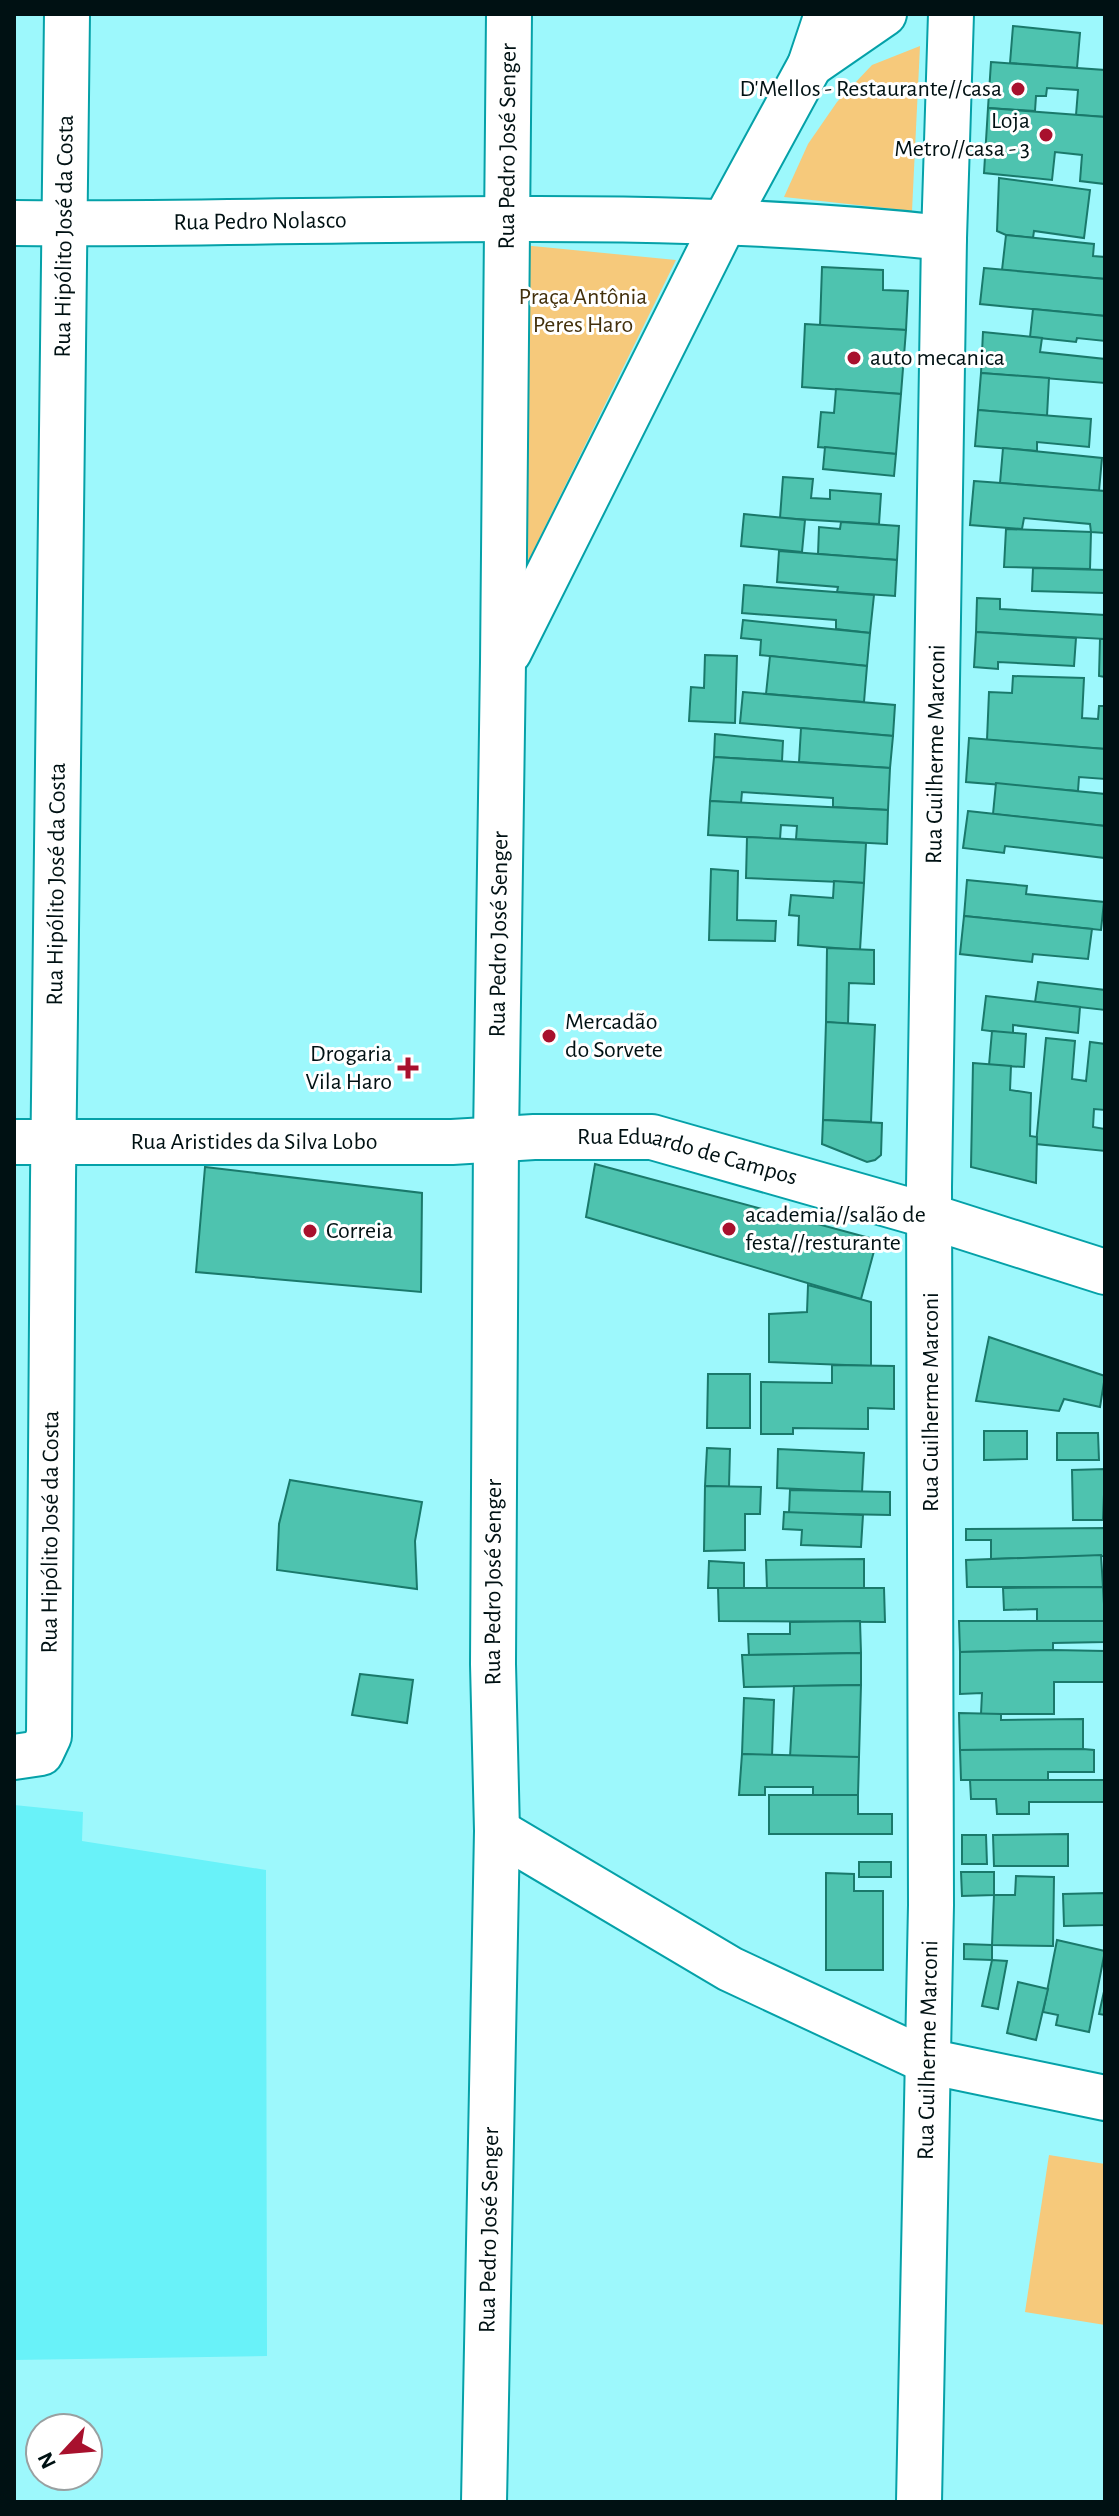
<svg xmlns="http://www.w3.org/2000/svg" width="1119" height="2516" font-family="'Alegreya Sans',sans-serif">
<rect width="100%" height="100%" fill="#9df8fc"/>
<!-- built -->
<polygon fill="#69f2f9" points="14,1805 83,1812 82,1841 266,1870 267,2356 14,2360"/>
<!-- green -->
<g fill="#f6c97b">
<polygon points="920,46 912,211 784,197 808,144 837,102 872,65"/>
<polygon points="522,245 676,260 527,563"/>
<polygon points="1049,2155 1105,2164 1105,2325 1025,2312"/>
</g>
<!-- building -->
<g fill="#4ec3af" stroke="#1a796b" stroke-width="2">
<polygon points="1013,26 1080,33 1077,68 1010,63"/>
<polygon points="991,62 1105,70 1105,117 1076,115 1078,90 1047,88 1046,96 1036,96 1035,111 988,108"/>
<polygon points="988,108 1105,117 1105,184 1080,181 1082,155 1055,152 1052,180 984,173"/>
<polygon points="999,178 1090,190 1084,238 1034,231 1033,238 1006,235 997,231"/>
<polygon points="1006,235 1094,244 1093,256 1105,257 1105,279 1002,270"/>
<polygon points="822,267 883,270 883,290 908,291 906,330 820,326"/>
<polygon points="984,268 1105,279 1105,316 980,304"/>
<polygon points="1033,309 1105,316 1105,341 1077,338 1076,342 1030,337"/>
<polygon points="805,324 906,330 901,394 802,387"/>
<polygon points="983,332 1042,338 1040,352 1105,359 1105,383 981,373"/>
<polygon points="981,373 1049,378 1047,416 978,410"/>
<polygon points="836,389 901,394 896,454 818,447 821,412 834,413"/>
<polygon points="978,410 1091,419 1089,447 1037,442 1037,451 975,446"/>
<polygon points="825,447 896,454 894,476 823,469"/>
<polygon points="1003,448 1102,458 1099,491 1000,483"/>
<polygon points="783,477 813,479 811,498 830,499 830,490 881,494 879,524 780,518"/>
<polygon points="974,481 1105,491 1105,533 1091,532 1090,524 1024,518 1022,529 970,525"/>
<polygon points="744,514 805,520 802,552 741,546"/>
<polygon points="841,522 899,526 897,560 818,554 819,527 840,529"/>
<polygon points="1006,529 1091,532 1090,569 1004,567"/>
<polygon points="779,551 897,560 895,596 837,592 838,587 777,582"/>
<polygon points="1033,568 1105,570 1105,593 1032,591"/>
<polygon points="744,585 874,595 870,633 836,629 836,620 742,613"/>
<polygon points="977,598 1000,599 1000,609 1105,615 1105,639 976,632"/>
<polygon points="743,620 870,633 867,666 760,655 761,640 741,638"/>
<polygon points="976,632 1076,638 1074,666 998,662 998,669 974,667"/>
<polygon points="1100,639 1105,639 1105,677 1099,676"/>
<polygon points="705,655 737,656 735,723 689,721 691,687 704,688"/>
<polygon points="770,656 867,666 864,702 766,694"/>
<polygon points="1013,676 1084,678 1082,718 1098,719 1099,706 1105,706 1105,749 987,740 989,692 1012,693"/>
<polygon points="743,692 895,705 893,736 740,723"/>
<polygon points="801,728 893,736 890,768 799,762"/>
<polygon points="715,734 783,741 782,761 714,757"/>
<polygon points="969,738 1105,749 1105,779 1079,777 1078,791 966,782"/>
<polygon points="714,757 890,768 888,810 833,807 833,798 742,792 741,803 710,801"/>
<polygon points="996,783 1105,794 1105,826 993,814"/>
<polygon points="710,801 888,810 887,844 796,839 797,826 781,825 780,839 708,835"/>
<polygon points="968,811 1105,826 1105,858 1005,846 1004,853 963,848"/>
<polygon points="747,837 866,843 864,883 746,878"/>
<polygon points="711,869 738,871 737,920 776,921 775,941 709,940"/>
<polygon points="967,880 1027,886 1026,894 1104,902 1101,930 964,916"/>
<polygon points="834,881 864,883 860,950 798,945 799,916 789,915 791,895 833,898"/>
<polygon points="964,916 1092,929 1088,959 1033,954 1032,962 960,954"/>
<polygon points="827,948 874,950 874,984 849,983 848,1024 826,1022"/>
<polygon points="1038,982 1105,990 1105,1010 1035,1002"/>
<polygon points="986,996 1080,1007 1078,1033 1013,1025 1013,1034 982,1030"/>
<polygon points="826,1022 875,1025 871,1122 823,1120"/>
<polygon points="992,1031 1026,1034 1024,1067 989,1065"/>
<polygon points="1046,1038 1075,1041 1072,1079 1086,1081 1090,1042 1105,1044 1105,1110 1094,1109 1093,1127 1105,1129 1105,1151 1036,1144"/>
<polygon points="973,1063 1011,1066 1010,1090 1031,1093 1030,1136 1037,1137 1036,1183 971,1167"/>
<polygon points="823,1120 882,1123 881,1155 875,1160 867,1162 822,1144"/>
<polygon points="595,1164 877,1240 861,1299 586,1217"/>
<polygon points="205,1167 422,1193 421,1292 196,1272"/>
<polygon points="808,1285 871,1302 871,1366 769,1362 769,1314 807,1312"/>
<polygon points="989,1337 1105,1376 1100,1407 1064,1399 1059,1411 976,1401"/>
<polygon points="832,1365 894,1366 894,1409 868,1408 868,1429 793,1428 793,1434 761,1434 761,1382 832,1383"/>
<polygon points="708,1374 750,1374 750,1428 707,1428"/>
<polygon points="984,1431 1027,1431 1027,1459 984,1460"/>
<polygon points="1057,1433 1098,1433 1099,1460 1057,1460"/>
<polygon points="707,1448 730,1449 729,1487 705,1486"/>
<polygon points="778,1449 864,1453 862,1492 777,1488"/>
<polygon points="1105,1469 1103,1520 1073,1520 1072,1470"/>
<polygon points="290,1480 422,1502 415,1541 417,1589 277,1570 279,1524"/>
<polygon points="705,1486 761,1487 760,1514 745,1514 745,1550 704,1551"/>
<polygon points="790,1490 890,1492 890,1515 789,1513"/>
<polygon points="784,1512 863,1515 861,1547 801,1545 802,1530 783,1529"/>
<polygon points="1105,1528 1105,1556 991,1559 991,1540 966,1540 966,1529"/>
<polygon points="1101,1555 1103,1587 967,1587 966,1560"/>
<polygon points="864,1559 864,1588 767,1589 766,1560"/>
<polygon points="709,1561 744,1563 744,1588 708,1588"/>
<polygon points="1103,1587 1105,1621 1037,1621 1037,1609 1004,1610 1003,1588"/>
<polygon points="718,1588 884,1588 885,1622 719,1621"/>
<polygon points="860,1621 861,1653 749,1655 748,1634 790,1634 790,1622"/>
<polygon points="959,1621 1105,1621 1105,1642 1053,1643 1053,1650 960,1652"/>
<polygon points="1053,1650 1105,1651 1105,1682 1054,1682 1054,1714 981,1714 982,1693 960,1694 960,1652"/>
<polygon points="861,1653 861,1685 744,1687 742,1655"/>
<polygon points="360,1674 413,1680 407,1723 352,1715"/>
<polygon points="861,1685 859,1757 790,1757 794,1686"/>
<polygon points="744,1698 774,1700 772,1756 742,1754"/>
<polygon points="959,1713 1001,1714 1001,1720 1083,1719 1083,1749 960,1750"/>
<polygon points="1083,1749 1094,1750 1094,1772 1048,1772 1048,1780 961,1780 960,1750"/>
<polygon points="742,1754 859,1757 858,1795 813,1795 813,1787 765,1787 765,1795 739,1795"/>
<polygon points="970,1780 1105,1780 1105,1802 1029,1802 1029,1814 997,1814 996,1799 971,1799"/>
<polygon points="769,1795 858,1795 858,1814 892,1814 892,1834 769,1834"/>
<polygon points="1068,1834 1068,1866 994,1866 993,1835"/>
<polygon points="962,1835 986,1835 987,1864 962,1864"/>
<rect x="859" y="1862" width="32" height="15"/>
<polygon points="961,1872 994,1872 994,1895 962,1896"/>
<polygon points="826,1873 854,1874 854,1891 883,1891 883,1970 826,1970"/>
<polygon points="1016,1876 1054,1877 1053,1946 992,1945 994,1895 1015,1895"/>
<polygon points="1105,1893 1105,1925 1064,1926 1063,1894"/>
<polygon points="1057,1940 1105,1951 1089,2032 1056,2025 1058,2015 1043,2012"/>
<polygon points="964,1944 992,1945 992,1960 964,1959"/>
<polygon points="992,1960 1007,1961 998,2009 982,2006"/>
<polygon points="1018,1982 1048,1989 1036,2040 1007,2033"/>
<polygon points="1105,1987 1105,2015 1099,2014"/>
</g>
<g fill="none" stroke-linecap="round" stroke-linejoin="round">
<defs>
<g id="minor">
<path id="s1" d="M14,223C324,226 635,204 944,238"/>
<path id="s2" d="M14,1142H452L534,1137H652L929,1216L1105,1272"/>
<path id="s3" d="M14,1757L41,1753L49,1736L53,1180L67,14"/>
<polyline points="497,1831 730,1969 927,2061 1105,2098"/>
<path id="s4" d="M919,2502L931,1905L929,1187L944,238L951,14"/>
</g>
<g id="major">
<polyline points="810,65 884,14"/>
<polyline points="509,652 724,223 810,65 827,14"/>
<path id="s5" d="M484,2502L497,1831L493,1664L496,1139L503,662L509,14"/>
</g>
</defs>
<!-- minor casing -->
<use href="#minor" stroke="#05a1a8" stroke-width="48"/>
<!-- major casing -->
<use href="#major" stroke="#05a1a8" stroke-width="48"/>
<!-- minor -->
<use href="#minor" stroke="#fff" stroke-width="44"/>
<!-- major -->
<use href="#major" stroke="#fff" stroke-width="44"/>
</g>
<!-- markers -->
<g fill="#a8112d" stroke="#fff" stroke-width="3">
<circle cx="1018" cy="89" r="8"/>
<circle cx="1046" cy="135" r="8"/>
<circle cx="854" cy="358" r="8"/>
<circle cx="549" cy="1036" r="8"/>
<path d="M404 1056h8v8h8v8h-8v8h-8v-8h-8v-8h8z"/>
<circle cx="729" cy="1229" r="8"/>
<circle cx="310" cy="1231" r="8"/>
</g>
<g text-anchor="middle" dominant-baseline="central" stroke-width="6" stroke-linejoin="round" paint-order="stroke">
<!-- poi labels -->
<g font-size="24" fill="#001113" stroke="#fff" text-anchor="start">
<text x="1002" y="89" text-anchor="end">D'Mellos - Restaurante//casa</text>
<text x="1030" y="121" text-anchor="end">Loja<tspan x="1030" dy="28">Metro//casa - 3</tspan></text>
<text x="870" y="358">auto mecanica</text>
<text x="565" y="1022">Mercadão<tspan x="565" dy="28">do Sorvete</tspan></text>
<text x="392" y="1054" text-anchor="end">Drogaria<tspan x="392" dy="28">Vila Haro</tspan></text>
<text x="745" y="1215">academia//salão de<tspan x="745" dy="28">festa//resturante</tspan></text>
<text x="326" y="1231">Correia</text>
</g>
<!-- street labels -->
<g font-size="24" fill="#001113" stroke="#fff">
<text stroke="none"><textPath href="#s5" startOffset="2356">Rua Pedro José Senger</textPath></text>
<text stroke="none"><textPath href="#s1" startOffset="246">Rua Pedro Nolasco</textPath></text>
<text stroke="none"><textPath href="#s3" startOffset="1546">Rua Hipólito José da Costa</textPath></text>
<text stroke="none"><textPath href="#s4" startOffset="1748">Rua Guilherme Marconi</textPath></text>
<text stroke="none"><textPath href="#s3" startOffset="898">Rua Hipólito José da Costa</textPath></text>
<text stroke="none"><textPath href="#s5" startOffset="1568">Rua Pedro José Senger</textPath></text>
<text stroke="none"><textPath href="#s2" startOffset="240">Rua Aristides da Silva Lobo</textPath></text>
<text stroke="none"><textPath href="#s2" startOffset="676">Rua Eduardo de Campos</textPath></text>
<text transform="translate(931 1402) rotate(-90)">Rua Guilherme Marconi</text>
<text stroke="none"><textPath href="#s3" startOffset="250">Rua Hipólito José da Costa</textPath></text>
<text stroke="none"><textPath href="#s5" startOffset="920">Rua Pedro José Senger</textPath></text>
<text stroke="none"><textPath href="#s4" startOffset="452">Rua Guilherme Marconi</textPath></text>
<text stroke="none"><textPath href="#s5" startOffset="272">Rua Pedro José Senger</textPath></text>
</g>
<!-- park labels -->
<g font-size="24" fill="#43300c" stroke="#fff">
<text x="583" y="297">Praça Antônia<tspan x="583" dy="28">Peres Haro</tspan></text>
</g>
</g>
<!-- border -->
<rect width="1119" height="2516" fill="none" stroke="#001113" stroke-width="32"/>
<!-- north arrow -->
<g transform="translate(64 2452) rotate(244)"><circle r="38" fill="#ffffff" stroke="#99a0a1" stroke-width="2"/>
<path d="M0-6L14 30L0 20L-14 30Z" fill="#a8112d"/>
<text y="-12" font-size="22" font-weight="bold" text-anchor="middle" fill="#001113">N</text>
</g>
</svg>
